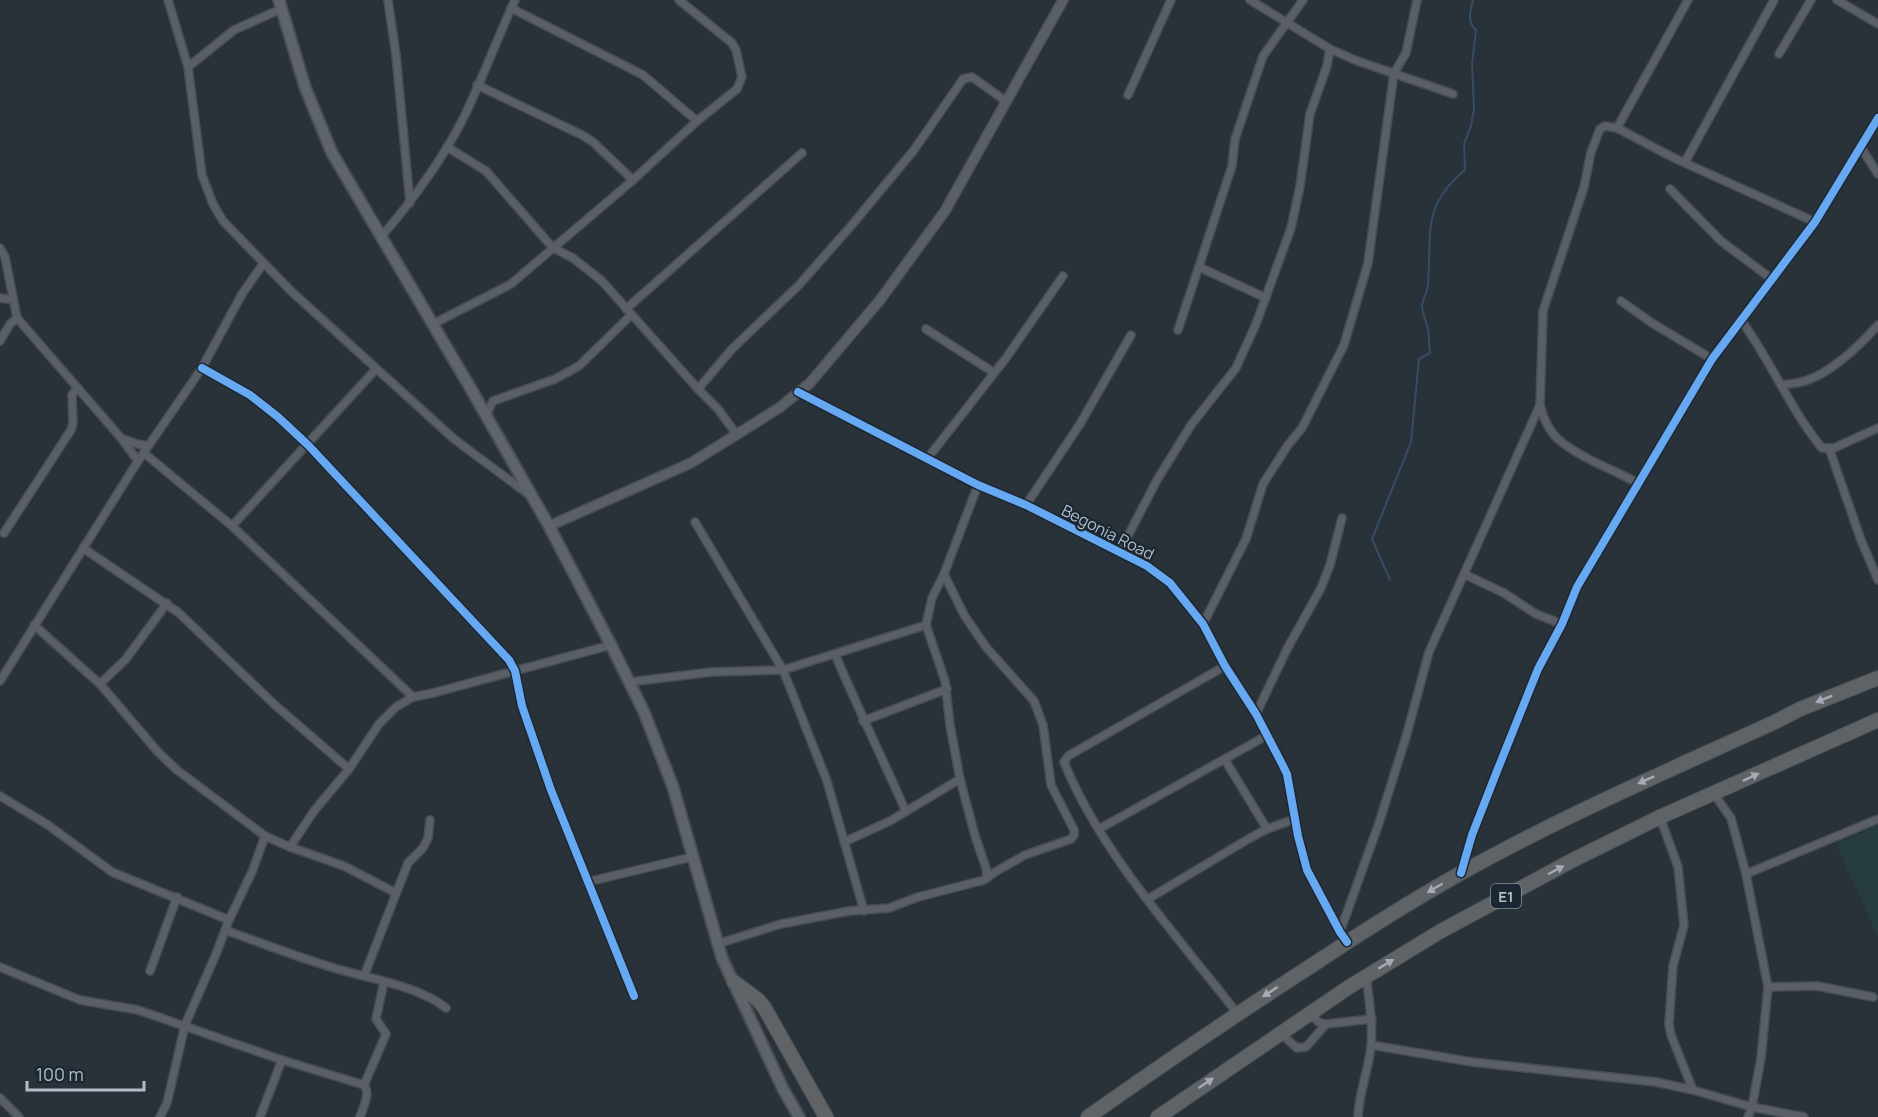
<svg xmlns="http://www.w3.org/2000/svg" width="1878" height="1117" font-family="Manrope,sans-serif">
<rect width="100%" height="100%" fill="#293139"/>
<!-- green -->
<polygon fill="#263c3f" points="1878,825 1878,937 1836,844"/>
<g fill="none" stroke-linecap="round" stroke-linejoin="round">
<!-- stream -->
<path stroke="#374c65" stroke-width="2" d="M1390,580L1372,539L1411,442L1419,359L1430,353C1429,345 1429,337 1428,329C1426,322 1423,314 1422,307C1422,299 1428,292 1428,284C1432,234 1421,206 1465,170L1464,144L1471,126L1474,109L1472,64L1476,30C1467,22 1470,11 1473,0"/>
<defs>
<g id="minor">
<polyline points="168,0 188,67 202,175 213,204 223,221 291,291 454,439 528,494"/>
<polyline points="388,0 396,55 410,203"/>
<polyline points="1250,0 1330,49 1355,60 1453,94"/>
<polyline points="1837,0 1878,24"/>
<polyline points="511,8 643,75 697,121"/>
<polyline points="1779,54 1811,0"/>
<polyline points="188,67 234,30 281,9"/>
<polyline points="477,85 582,135 593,142 633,180"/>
<polyline points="1128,95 1171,0"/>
<polyline points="1617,128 1688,0"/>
<polyline points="1860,146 1878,174"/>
<polyline points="447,147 486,171 553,248 573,258 602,281 698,389 718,409 737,435"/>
<polyline points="1685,162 1774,0"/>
<polyline points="1670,189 1721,241 1773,280"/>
<path d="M381,237C412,201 441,162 463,119C482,80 497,39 515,0"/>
<polyline points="0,248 5,257 17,318 121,438 138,461"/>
<polyline points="1199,267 1266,298"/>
<polyline points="0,298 13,300"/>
<polyline points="1621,301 1652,323 1712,359"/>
<polyline points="626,309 802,153"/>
<path d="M1741,320C1771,361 1790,409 1822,448H1834L1878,428"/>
<polyline points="433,324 511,284 633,180 697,121 737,89 742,77 736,50 732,43 679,0"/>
<polyline points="926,329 993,372"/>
<polyline points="1178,330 1232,166 1235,139 1263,56 1303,0"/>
<polyline points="0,341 10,324 17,318"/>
<polyline points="202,368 250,395 278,417 308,445 509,660 515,671 522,706 551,790 634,996"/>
<path d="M1781,385C1789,384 1798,383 1805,381C1832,372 1859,346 1878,325"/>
<polyline points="698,389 732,349 798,286 851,226 914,150 963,79 972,77 1007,102"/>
<polyline points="798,392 978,485 1026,505 1147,566 1170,583 1203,624 1225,666 1256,714 1281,762 1287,774 1298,836 1307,870 1340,932 1347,942"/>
<polyline points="486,415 493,401 555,379 570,371 580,365 631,315"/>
<polyline points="123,439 137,444 148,446"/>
<polyline points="1829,448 1861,540 1878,580"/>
<polyline points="144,453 232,526 413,697"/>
<polyline points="927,459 1006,358 1063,276"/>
<path d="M1638,483C1614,470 1578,457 1558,439C1548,430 1543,417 1540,405L1543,311L1584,187L1591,152L1600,129L1605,126L1617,128L1674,158L1815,222"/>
<polyline points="978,485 944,574 932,598 926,625 945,681 950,725 960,779 975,836 986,868 987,876"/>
<polyline points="1026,505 1080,424 1131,335"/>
<polyline points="232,526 376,369"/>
<polyline points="4,533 71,430 73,423 72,395 78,388"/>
<polyline points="83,548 179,613 275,705 349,769"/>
<polyline points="1119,553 1157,480 1191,425 1236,368 1256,324 1291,228 1300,186 1310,114 1327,66 1330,49"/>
<polyline points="1464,574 1504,593 1536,614 1562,624"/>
<polyline points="1203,624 1246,539 1263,484 1288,445 1302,428 1344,345 1368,263 1394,73 1406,53 1417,0"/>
<polyline points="34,625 100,684 158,752 177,770 265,836 290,847 344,866 396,893"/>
<path d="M835,654C857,707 883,759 906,812"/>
<path d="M1225,666L1075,752L1068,756L1064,762C1100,852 1178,937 1237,1013"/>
<polyline points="0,681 138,461 202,368 242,294 263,264"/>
<polyline points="630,682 711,672 783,670 695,522"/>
<polyline points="100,684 126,659 167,603"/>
<polyline points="1256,714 1287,649 1321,588 1330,565 1342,518"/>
<polyline points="863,721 947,689"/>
<polyline points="1225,760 1267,829"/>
<polyline points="1714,794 1731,818 1746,874 1768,987 1761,1058 1752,1107 1748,1117"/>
<polyline points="0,796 48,825 112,872 229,920"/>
<polyline points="1660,817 1678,867 1684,925 1673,966 1669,1024 1671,1035 1693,1090"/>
<polyline points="1099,829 1266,736"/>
<polyline points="844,842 890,821 960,779"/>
<polyline points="290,847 314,811 349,769 379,724 396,707 413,697 433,693 611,645"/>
<polyline points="1461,871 1472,835 1497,771 1538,669 1562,624 1577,587 1712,359 1815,222 1878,118"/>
<polyline points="1746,874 1878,819"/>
<polyline points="587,882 692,857"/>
<polyline points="1148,899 1250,838 1267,829 1295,819"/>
<polyline points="864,911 827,781 783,670 926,625"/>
<path d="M225,930C261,943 297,957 334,968C367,978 419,986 446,1008"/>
<polyline points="1340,932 1379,823 1406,737 1429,652 1540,405"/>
<polyline points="717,944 781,924 849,911 889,908 918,897 984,880 995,872 1025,855 1071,839 1074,835 1074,830 1051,785 1043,725 1034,701 986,647 964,615 944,574"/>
<path d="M0,967L80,1000L138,1010L282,1060L364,1085C371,1094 363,1107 360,1117"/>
<polyline points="150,971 177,897"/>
<polyline points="364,976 408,863 423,848 428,838 430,820"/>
<polyline points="1768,987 1817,986 1873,997"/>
<polyline points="1310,1014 1320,1023 1326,1024 1372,1019"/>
<polyline points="1280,1033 1297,1048 1306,1047 1326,1024"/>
<polyline points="1371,1045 1472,1062 1656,1082 1693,1090 1752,1107 1804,1117"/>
<polyline points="364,1085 386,1034 376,1019 384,982"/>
<polyline points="0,1098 19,1117"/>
<polyline points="160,1117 167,1103 185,1025 216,954 229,920 252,872 265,836"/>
<polyline points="260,1117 282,1060"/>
<path d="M1358,1117C1359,1093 1368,1071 1371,1047C1373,1023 1369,999 1366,975"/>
</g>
<polyline id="tertiary" points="549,526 691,463 779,408 810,383 880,300 945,211 1063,0"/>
<polyline id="secondary" points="279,0 305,87 332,153 471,389 549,526 611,645 644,712 673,787 722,958 783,1089 799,1117"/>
<g id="motorway">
<polyline points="734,982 758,1000 764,1007 826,1117"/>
<path d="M1088,1117C1163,1064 1238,1013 1314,964C1362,932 1411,901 1461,873C1563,816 1670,770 1777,721L1800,709L1878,678"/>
<polyline points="1158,1117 1349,987 1441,931 1573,860 1660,817 1878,720"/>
</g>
</defs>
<!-- minor casing -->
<use href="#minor" stroke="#484d53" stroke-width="10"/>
<!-- tertiary casing -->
<use href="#tertiary" stroke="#484d53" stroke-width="12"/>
<!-- secondary casing -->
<use href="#secondary" stroke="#484d53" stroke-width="14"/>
<!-- motorway casing -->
<use href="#motorway" stroke="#464d54" stroke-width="16"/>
<!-- minor -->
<use href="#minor" stroke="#5a5f66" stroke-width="7"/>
<!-- tertiary -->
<use href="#tertiary" stroke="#5a5f66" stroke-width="9"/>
<!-- secondary -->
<use href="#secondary" stroke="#5e636c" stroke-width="10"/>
<!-- motorway -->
<use href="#motorway" stroke="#5f6366" stroke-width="14"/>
<defs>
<g id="cycleway">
<polyline points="202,368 250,395 278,417 308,445 509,660 515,671 522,706 551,790 634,996"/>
<polyline points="798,392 978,485 1026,505 1147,566 1170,583 1203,624 1225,666 1256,714 1281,762 1287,774 1298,836 1307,870 1340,932 1347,942"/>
<polyline points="1461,873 1472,835 1497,771 1538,669 1562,624 1577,587 1712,359 1815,222 1878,118"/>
</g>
</defs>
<!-- cycleway casing -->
<use href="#cycleway" stroke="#1c2734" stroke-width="11"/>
<!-- cycleway -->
<use href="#cycleway" stroke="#66a8f1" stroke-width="8"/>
</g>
<!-- one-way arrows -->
<defs><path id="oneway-solid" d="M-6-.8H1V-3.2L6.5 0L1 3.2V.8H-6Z" transform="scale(1.5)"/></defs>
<g fill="#a2abb6">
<use href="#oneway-solid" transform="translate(1824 699) rotate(158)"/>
<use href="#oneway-solid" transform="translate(1751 777) rotate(-25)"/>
<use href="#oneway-solid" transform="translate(1646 780) rotate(156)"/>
<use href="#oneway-solid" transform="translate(1556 870) rotate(-28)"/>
<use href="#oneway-solid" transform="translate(1435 888) rotate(150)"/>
<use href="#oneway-solid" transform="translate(1386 964) rotate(-31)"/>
<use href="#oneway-solid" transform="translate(1270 992) rotate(147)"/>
<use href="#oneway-solid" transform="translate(1206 1083) rotate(-34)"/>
</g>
<g text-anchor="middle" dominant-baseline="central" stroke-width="4.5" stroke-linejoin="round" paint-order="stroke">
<!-- shield labels -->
<rect fill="#1c2734" stroke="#86909d" stroke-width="1.5" x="1491" y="884" width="30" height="24" rx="4.5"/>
<g font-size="15" font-weight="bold" fill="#b3bdca">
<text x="1506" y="896">E1</text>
</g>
<!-- street labels -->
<g font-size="16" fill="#b3bdca" stroke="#1c2734">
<text transform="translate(1108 532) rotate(27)">Begonia Road</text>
</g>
</g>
<!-- scale -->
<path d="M27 1081v9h117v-9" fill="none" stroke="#b3bdca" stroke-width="3"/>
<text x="36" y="1081" font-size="18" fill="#b3bdca" stroke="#1c2734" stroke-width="4.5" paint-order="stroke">100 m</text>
</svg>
